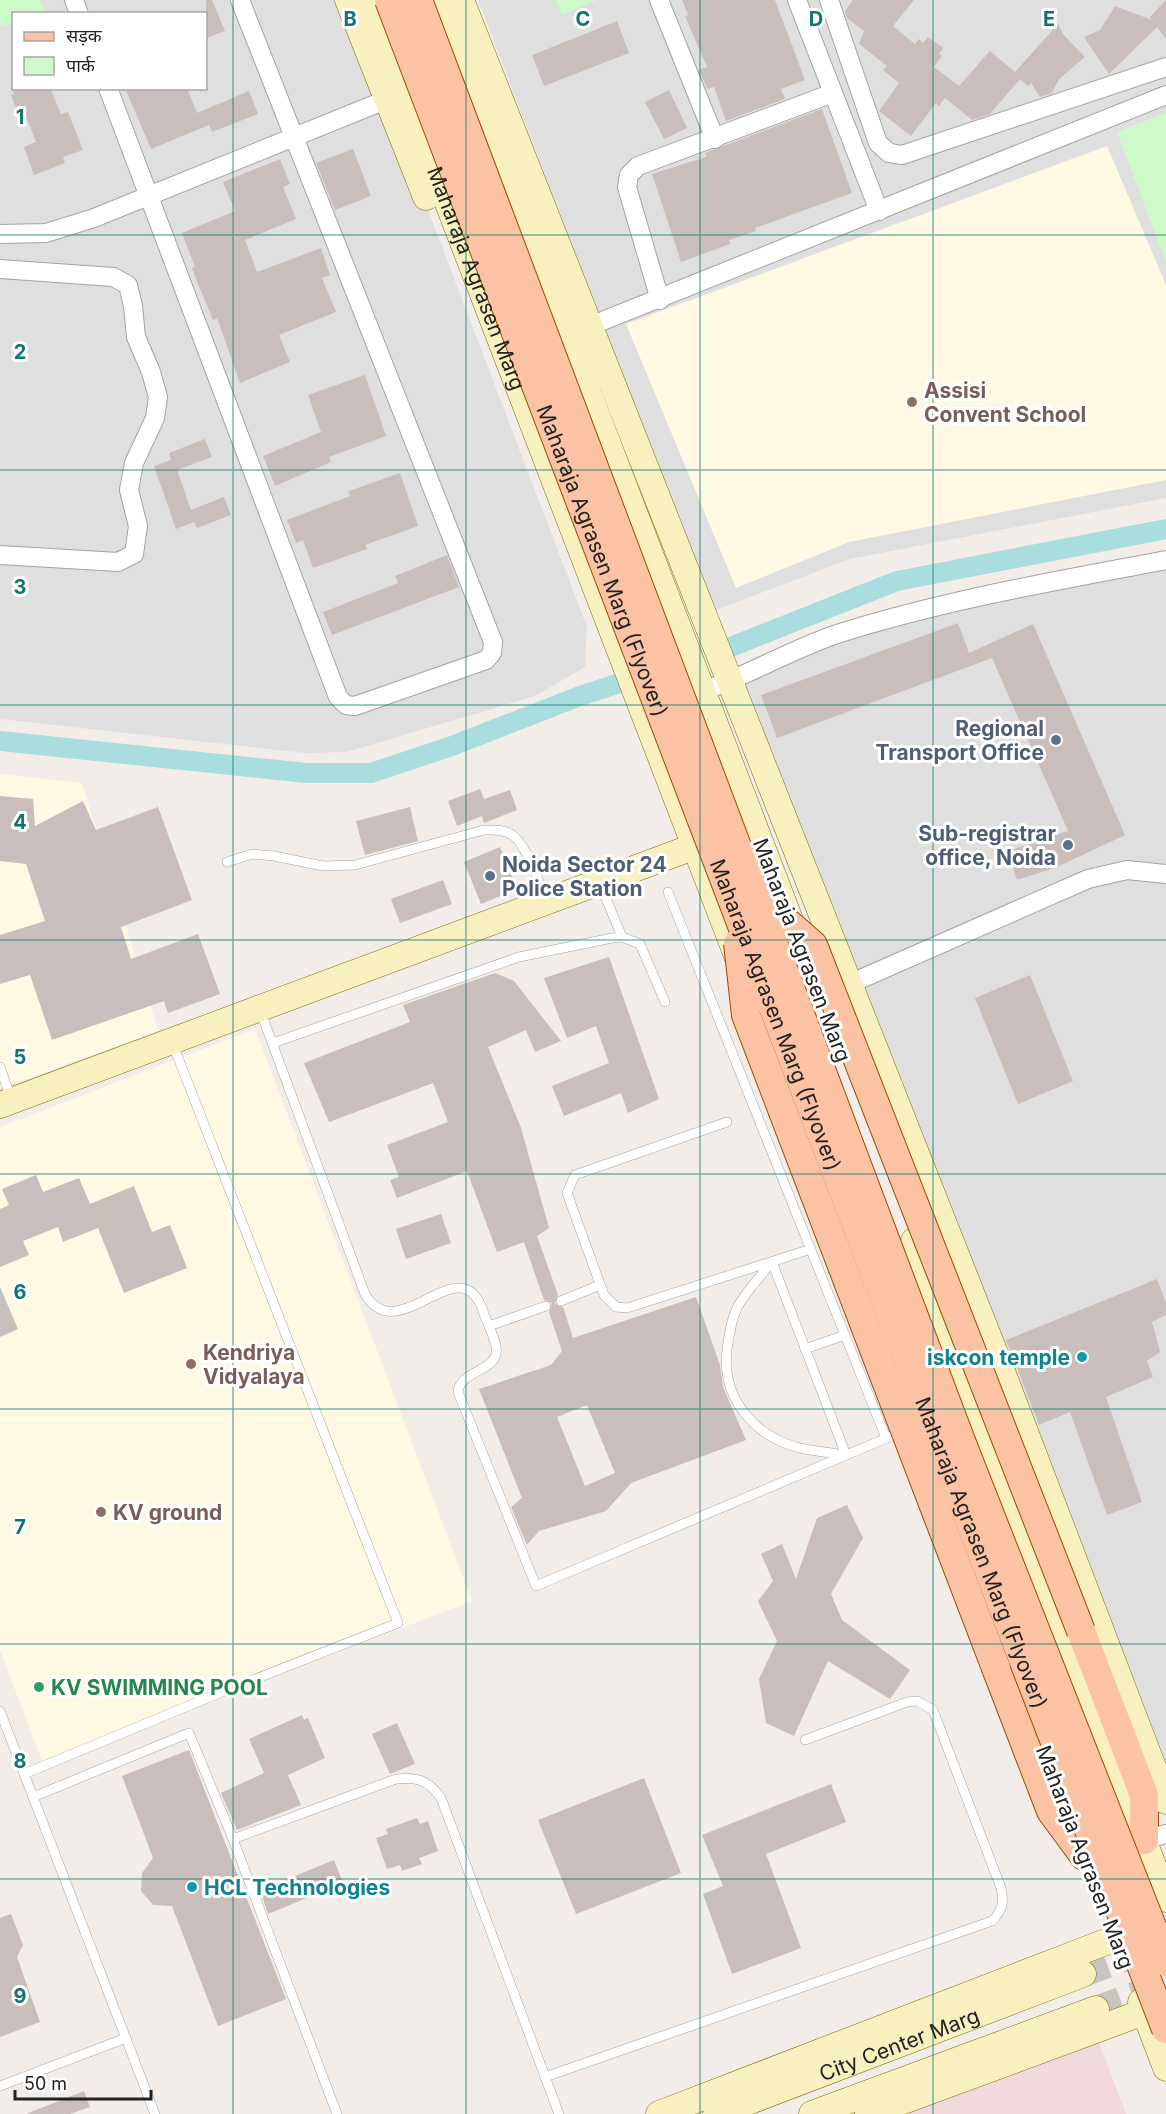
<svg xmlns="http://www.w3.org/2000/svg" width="1166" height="2114" font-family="Inter,'Noto Sans Devanagari',sans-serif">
<rect width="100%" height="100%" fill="#f2ede8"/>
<!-- residential -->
<g fill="#e0dfdf" fill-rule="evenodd">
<path d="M0,0H348L587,627L585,667L535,696L347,752L305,753L0,719ZM14,14H206V88H14Z"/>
<polygon points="478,0 1166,0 1166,498 850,559 713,611"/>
<polygon points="1166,559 1166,1798 731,678 864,621"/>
</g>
<!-- commercial -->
<polygon fill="#f1d9dd" points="1098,2040 1126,2114 906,2114"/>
<!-- education -->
<g fill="#fff9e4">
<polygon points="1107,146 1166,285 1166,480 849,542 736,588 626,324"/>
<polygon points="0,774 82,783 158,1031 0,1088"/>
<polygon points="255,1029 472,1601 44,1766 0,1650 0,1127"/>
</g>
<!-- park -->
<g fill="#cef9c8">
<polygon points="0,0 40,0 45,13 14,14 13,23 0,26"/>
<polygon points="556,0 597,0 562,15"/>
<polygon points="1166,113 1166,262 1117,132"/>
</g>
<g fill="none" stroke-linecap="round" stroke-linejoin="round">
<!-- canal -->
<g stroke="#aaddde" stroke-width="20">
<polyline points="728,648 897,581 1166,529"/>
<polyline points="0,741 307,773 371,773 452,746 580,696 644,675"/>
</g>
</g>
<!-- building -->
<g fill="#c9bebc" fill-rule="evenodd">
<polygon points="206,0 212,0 225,31 206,38"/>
<polygon points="682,0 775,0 805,80 781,89 785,99 726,121 714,87 707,89 699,70 707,67 685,16 688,15"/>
<polygon points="853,0 914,0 893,26 915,44 919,39 923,43 928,37 943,48 939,54 942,56 934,67 959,86 990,51 1015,72 1058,24 1063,34 1085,57 1059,79 1052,93 1040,97 1031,83 1028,86 1020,79 990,114 972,120 945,98 939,106 936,103 911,136 879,111 899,83 883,70 887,66 859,44 864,31 847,18 845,11"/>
<polygon points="1166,0 1166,39 1157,27 1109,74 1084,37 1100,30 1115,6 1152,20 1150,17"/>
<polygon points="617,21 629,53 544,86 532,55"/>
<polygon points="12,88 50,88 61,114 68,112 83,150 63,157 65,163 34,175 24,147 36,142 24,111 18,114 11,95 14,94"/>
<polygon points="125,88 187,88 197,113 249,91 258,114 212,132 209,125 151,149"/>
<polygon points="669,90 687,128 664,139 645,102"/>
<polygon points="822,109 852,193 755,228 756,231 729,240 730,244 681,262 652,174 706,157 705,153"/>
<polygon points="353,149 371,196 335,210 316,163"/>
<polygon points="280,159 290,184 283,187 296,219 245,240 257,272 321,248 330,275 322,278 336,312 279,335 290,362 240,383 217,318 213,320 198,284 192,268 195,267 182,233 235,211 223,182"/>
<polygon points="365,375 386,436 329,457 331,462 275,486 263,456 321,432 308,395"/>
<polygon points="205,439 212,457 177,470 191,510 224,497 231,515 197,528 194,522 176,529 154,466 171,460 169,453"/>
<polygon points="400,473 418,526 365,545 367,549 313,568 303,540 296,543 287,520 350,496 349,491"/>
<polygon points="447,555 459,587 332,635 323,612 398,583 395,576"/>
<polygon points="958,623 969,653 1033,624 1125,835 1057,867 1017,880 1008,851 1068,831 992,658 777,738 761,695"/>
<polygon points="480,789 484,799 510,790 517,810 484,823 482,816 457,826 448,801"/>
<polygon points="0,796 33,799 35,826 83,801 96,830 158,807 192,900 121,927 131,959 198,934 220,994 168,1013 164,1001 52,1040 30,975 0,984 0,935 45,921 26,864 0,861"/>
<polygon points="410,807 418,841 365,855 356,821"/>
<polygon points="500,847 517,889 481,904 464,862"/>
<polygon points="443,880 452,904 400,923 391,899"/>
<polygon points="609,957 659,1099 628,1113 621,1093 564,1116 552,1086 609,1063 596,1026 567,1038 544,978"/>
<path d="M495,973L514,981L561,1041L535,1052L526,1030L488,1047L521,1128L549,1228L537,1236L558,1295L555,1304L563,1307L573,1338L696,1297L720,1365L723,1387L746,1440L631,1483L606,1511L539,1531L527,1545L511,1507L522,1498L479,1389L551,1365L562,1351L549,1312L552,1303L544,1300L524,1242L497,1252L467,1171L397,1198L390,1180L399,1177L387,1145L448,1122L433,1083L329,1122L304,1063L410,1022L403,1005ZM587,1405L615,1473L585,1486L557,1417Z"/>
<polygon points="1030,975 1073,1081 1018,1104 975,998"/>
<polygon points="36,1175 43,1192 79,1178 90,1204 134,1186 152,1232 170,1225 187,1268 124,1293 98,1228 63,1242 58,1227 23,1241 29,1255 0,1267 0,1209 9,1205 2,1189"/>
<polygon points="441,1214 451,1243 406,1259 396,1229"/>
<polygon points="1157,1279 1166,1303 1166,1315 1152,1322 1160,1352 1147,1361 1153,1377 1106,1397 1142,1502 1107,1515 1070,1412 1039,1425 1006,1340"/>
<polygon points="0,1287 18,1329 0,1337"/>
<polygon points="847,1505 863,1538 831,1594 842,1620 910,1670 890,1699 828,1661 794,1736 766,1723 759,1679 777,1641 758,1601 773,1581 761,1554 782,1544 796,1579 817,1518"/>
<polygon points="302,1715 304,1720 308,1718 325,1758 288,1775 301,1805 237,1830 221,1793 264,1773 249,1739"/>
<polygon points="397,1723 415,1764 390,1774 372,1734"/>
<polygon points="189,1750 286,1999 218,2026 172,1906 153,1905 141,1891 142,1873 153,1858 122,1776"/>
<polygon points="644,1778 681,1873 576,1914 538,1820"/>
<polygon points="831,1784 846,1822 766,1854 801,1948 732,1974 703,1894 723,1886 702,1835"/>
<polygon points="417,1818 420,1824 428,1821 438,1851 419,1858 422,1864 402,1871 400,1865 387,1869 376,1838 388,1834 386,1829"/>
<polygon points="334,1860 343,1883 268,1914 260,1890"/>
<polygon points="11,1914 23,1945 17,1957 40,2022 0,2037 0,1918"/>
<polygon points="84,2091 90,2107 70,2114 26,2114"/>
</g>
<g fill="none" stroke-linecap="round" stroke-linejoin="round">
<!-- secondary-tunnel -->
<g stroke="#c8c4c0" stroke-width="26" stroke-dasharray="26 13" stroke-linecap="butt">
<polyline points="1083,1974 1156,1947"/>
<polyline points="1096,2009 1166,1983"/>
</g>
<defs>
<g id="lane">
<path d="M227,862L252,854L274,856L323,866L355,865L484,830C493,830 504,829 512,835C526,843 539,883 546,899"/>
<polyline points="600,884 622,937"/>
<polyline points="668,892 886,1438"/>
<path d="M260,1010L365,1294C398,1351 460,1244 483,1311C487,1322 493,1334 496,1346C501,1372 460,1369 458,1392L536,1586L901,1432"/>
<polyline points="273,1043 519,957 612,938 622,937 640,944 665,1002"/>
<polyline points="0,1067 11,1098"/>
<polyline points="727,1122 575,1175 567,1193 604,1295 616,1307 627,1308 811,1249"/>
<path d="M772,1262C761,1276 747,1290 738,1306C731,1319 729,1336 727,1350C721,1398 755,1437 800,1448C815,1451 831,1453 846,1455"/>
<polyline points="772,1262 846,1455"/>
<polyline points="561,1301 600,1285"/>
<polyline points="489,1326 546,1306"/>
<polyline points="805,1349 845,1335"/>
<polyline points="0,1711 155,2114"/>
<polyline points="24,1774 217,1694 398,1623 172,1042"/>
<polyline points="33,1797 189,1733 233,1839 337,2114"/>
<path d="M233,1839L396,1779C418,1777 428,1780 441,1798L559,2114"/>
<path d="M545,2077L992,1921C1003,1910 1004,1903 1001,1888L933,1710L917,1701L907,1702L805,1740"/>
<polyline points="0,2086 126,2038"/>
</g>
<g id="street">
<polyline points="74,0 79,14"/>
<polyline points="659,0 715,139"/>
<polyline points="797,0 879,211"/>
<polyline points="829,0 878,143 889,153 902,155 1166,67"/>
<polyline points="108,88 338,697 346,705 355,706 486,660 492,653 493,642 240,0"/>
<polyline points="0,234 46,233 94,218 398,95"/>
<polyline points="0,269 113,277 128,285 133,306 136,337 151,372 158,397 155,418 134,463 129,490 138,526 134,554 118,562 0,555"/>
<polyline points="660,300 627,187 629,175 638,166 833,93"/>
<polyline points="580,330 1166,95"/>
<path d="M703,691C749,675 790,650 837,634C944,600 1056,581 1166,560"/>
<polyline points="838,989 1088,879 1127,870 1166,874"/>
<polyline points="1144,1840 1166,1834"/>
</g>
<g id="secondary">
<polyline points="348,0 426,197"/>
<path id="s1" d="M370,0L741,966"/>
<polyline points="438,0 795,933"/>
<polyline points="461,0 998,1361 1166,1801"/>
<polyline points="0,1105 693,847"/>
<polyline points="914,1241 1166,1899"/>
<polyline points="1141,2002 1166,2068"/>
<polyline points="659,2114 1116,1938"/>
<path id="s2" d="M716,2114L1083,1974"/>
<polyline points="812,2114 1096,2009"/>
<polyline points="868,2114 1144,2012"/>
</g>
<g id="primary">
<polyline points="1081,1631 1144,1795 1144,1840"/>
<polyline points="996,1668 1051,1811 1084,1856"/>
</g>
</defs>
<!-- lane casing -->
<use href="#lane" stroke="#a3a3a3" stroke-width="10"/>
<!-- street casing -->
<use href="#street" stroke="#a3a3a3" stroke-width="20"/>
<!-- secondary casing -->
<use href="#secondary" stroke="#7b6f06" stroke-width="27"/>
<!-- primary casing -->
<use href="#primary" stroke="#9d4a02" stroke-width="30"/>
<!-- lane -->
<use href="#lane" stroke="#fff" stroke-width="9"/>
<!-- street -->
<use href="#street" stroke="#fff" stroke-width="18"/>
<!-- secondary -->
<use href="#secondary" stroke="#f9f0bf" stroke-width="26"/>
<!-- primary -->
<use href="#primary" stroke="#fbc3a4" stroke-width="28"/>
<defs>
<g id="primary-bridge">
<path id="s3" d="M389,0L942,1450L1166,2029"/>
<polyline points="418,0 961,1441 1166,1962"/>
<polyline points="758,897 813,945 1081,1631"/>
<polyline points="738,943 746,1015 996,1668"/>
</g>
</defs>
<!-- primary-bridge casing -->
<use href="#primary-bridge" stroke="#9d4a02" stroke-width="30" stroke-linecap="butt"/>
<!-- primary-bridge -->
<use href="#primary-bridge" stroke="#fbc3a4" stroke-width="28"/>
</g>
<!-- grid -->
<path fill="none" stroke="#0f766e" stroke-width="1.5" stroke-opacity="0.55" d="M233,0V2114M466,0V2114M700,0V2114M933,0V2114M0,235H1166M0,470H1166M0,705H1166M0,940H1166M0,1174H1166M0,1409H1166M0,1644H1166M0,1879H1166"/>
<!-- markers -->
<g fill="#8d6e63" stroke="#fff" stroke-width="2">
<circle cx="912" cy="402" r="6"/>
<circle cx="191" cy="1364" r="6"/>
<circle cx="101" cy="1512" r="6"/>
</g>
<g fill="#5c6f8a" stroke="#fff" stroke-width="2">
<circle cx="1056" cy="740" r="6"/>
<circle cx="1068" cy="845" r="6"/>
<circle cx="490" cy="876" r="6"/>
</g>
<g fill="#0f9aa8" stroke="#fff" stroke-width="2">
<circle cx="1082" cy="1357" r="6"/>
<circle cx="192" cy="1887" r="6"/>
</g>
<circle fill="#2e9e5b" stroke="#fff" stroke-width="2" cx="39" cy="1687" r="6"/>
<g text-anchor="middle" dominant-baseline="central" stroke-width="6" stroke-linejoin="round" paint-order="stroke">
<!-- street labels -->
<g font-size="21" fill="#222" stroke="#fff">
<text stroke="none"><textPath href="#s1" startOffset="298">Maharaja Agrasen Marg</textPath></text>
<text stroke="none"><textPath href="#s3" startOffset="600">Maharaja Agrasen Marg (Flyover)</textPath></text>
<text transform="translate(802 950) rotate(69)">Maharaja Agrasen Marg</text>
<text stroke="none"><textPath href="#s3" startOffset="1086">Maharaja Agrasen Marg (Flyover)</textPath></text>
<text stroke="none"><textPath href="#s3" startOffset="1662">Maharaja Agrasen Marg (Flyover)</textPath></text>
<text transform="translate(1085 1857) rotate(69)">Maharaja Agrasen Marg</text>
<text stroke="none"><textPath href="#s2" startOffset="196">City Center Marg</textPath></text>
</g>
<!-- education labels -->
<g font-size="21" font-weight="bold" fill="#785e54" stroke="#fff" text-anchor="start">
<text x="924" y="390">Assisi<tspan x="924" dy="24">Convent School</tspan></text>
<text x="203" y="1352">Kendriya<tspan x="203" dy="24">Vidyalaya</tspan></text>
<text x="113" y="1512">KV ground</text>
</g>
<!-- service labels -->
<g font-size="21" font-weight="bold" fill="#4e5e75" stroke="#fff" text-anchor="end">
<text x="1044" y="728">Regional<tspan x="1044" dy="24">Transport Office</tspan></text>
<text x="1056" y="833">Sub-registrar<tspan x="1056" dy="24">office, Noida</tspan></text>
<text x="502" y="864" text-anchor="start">Noida Sector 24<tspan x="502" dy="24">Police Station</tspan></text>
</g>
<!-- culture labels -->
<g font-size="21" font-weight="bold" fill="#0d838f" stroke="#fff" text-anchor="end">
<text x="1070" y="1357">iskcon temple</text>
<text x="204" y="1887" text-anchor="start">HCL Technologies</text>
</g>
<!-- leisure labels -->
<g font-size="21" font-weight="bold" fill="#27864d" stroke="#fff" text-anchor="start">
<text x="51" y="1687">KV SWIMMING POOL</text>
</g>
</g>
<g font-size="20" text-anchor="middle" font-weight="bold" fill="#0f766e" stroke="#fff" stroke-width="6" stroke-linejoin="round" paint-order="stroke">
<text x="350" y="26">B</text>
<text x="583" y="26">C</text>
<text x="816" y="26">D</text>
<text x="1049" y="26">E</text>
<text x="20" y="124">1</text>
<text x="20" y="359">2</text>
<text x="20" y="594">3</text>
<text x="20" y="829">4</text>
<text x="20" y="1064">5</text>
<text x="20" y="1299">6</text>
<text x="20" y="1534">7</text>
<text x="20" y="1768">8</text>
<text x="20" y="2003">9</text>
</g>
<!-- legend -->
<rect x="12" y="12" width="195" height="78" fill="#ffffff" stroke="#a7a7a7" stroke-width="1.5"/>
<rect x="24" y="32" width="30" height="9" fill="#fbc3a4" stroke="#a7a7a7" stroke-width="1.5"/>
<text x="66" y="42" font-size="18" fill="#222222">सड़क</text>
<rect x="24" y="57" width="30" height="18" fill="#cef9c8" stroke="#a7a7a7" stroke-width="1.5"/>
<text x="66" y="72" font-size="18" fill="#222222">पार्क</text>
<!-- scale -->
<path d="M15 2090v9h136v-9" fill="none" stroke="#222222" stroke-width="3"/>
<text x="24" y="2090" font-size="18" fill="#222222" stroke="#ffffff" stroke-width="4.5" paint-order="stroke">50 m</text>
</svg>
